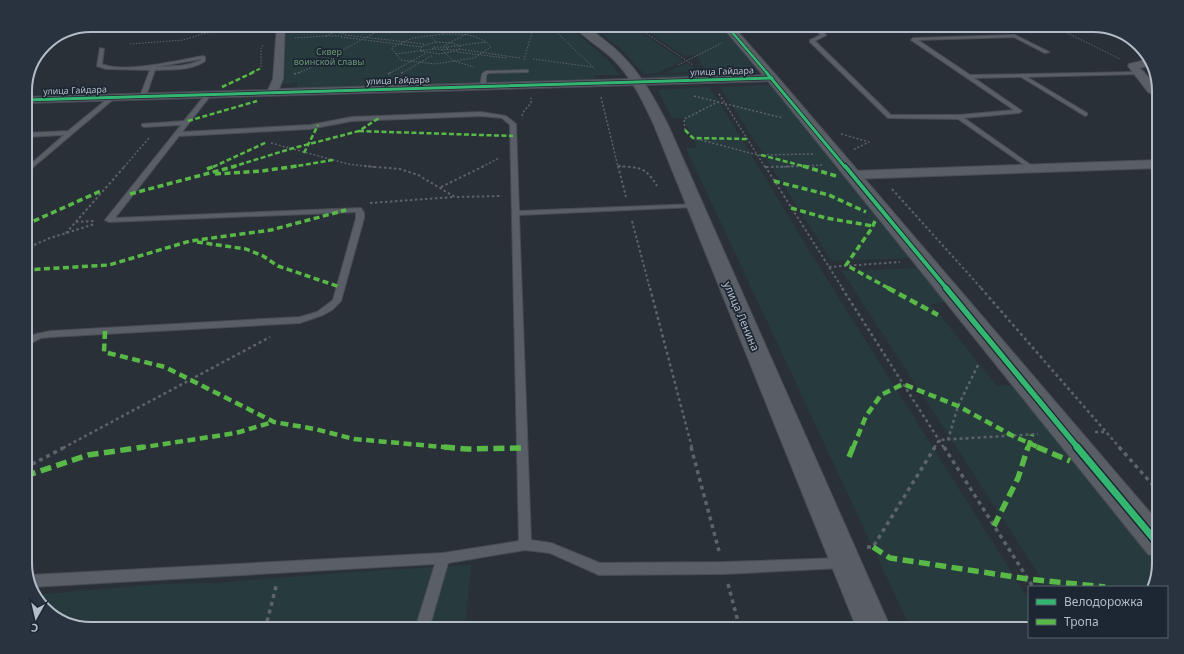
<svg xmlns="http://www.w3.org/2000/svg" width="1184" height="654" font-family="'Noto Sans',sans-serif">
<rect width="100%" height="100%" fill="#2a3038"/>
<!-- green -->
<g fill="#273a3e">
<polygon points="287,25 567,25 608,60 620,75 594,75 595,81 297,89 297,83 283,84"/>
<polygon points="590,25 631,25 683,61 658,73 644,74 621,49"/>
<polygon points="638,25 720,25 757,70 706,71 696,55 684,56"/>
<polygon points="687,63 699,72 665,73"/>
<path d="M757,72C750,78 714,79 707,73Z"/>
<polygon points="700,74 701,77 699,78 669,79 646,75"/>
<polygon points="768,85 774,88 910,258 832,261 720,87"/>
<polygon points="709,87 720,103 816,262 1029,600 1029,629 911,629 686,148 697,147 683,118 672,118 658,90"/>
<polygon points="918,268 946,302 931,304 997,386 1014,385 1159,564 1153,587 1047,587 842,271"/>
<polygon points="471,565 465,629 91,629 58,620 36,599 34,595 160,584 215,583 350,572"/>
</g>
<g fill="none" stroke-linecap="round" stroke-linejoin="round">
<defs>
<g id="lane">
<polygon points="809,25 814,25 826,35 815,41 891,115 959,115 1014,110 911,40 913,38 1015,35 1049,52 1045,53 1014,37 918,40 970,75 1138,72 1140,73 1138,74 1027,77 1087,113 1087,115 1085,116 1021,77 974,78 1022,111 1019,113 964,118 1035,168 1035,170 1033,171 958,119 888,118 810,42 810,40 821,35"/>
<path d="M100,48L104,49L102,64C123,74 179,60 203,56L205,57V61C192,71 170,69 155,70L146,96L143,98L140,96L150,70L106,69L97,66ZM201,59V60C187,67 170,66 155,67Z"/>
<polygon points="526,70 528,70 528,72 489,73 486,75 486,86 483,88 480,86 482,74 486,71"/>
<polygon points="208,93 211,95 182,132 310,125 352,117 481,112 506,116 516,124 519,211 696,204 698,205 694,207 519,215 531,540 551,543 600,563 724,562 842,558 847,559 848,563 847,567 842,568 724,574 599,575 550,553 525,550 448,563 429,629 415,629 435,564 32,587 28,576 30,575 443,553 519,541 510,125 502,118 481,116 352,121 310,129 179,136 115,218 361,208 364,213 364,218 341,301 332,310 323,315 300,323 51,337 41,338 25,346 25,339 36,334 51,331 300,317 317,312 333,300 356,218 356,212 109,222 105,220 181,125 144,127 142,126 142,124 184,121 206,94"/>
<polygon points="111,96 116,97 25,174 25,169 64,135 25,137 25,133 68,131"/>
</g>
<g id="street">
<polygon points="277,25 285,25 283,79 279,89 772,75 777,78 772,81 25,103 25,97 268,90 273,79"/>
<polygon points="1150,59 1151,65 1140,68 1159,89 1159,97 1148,92 1128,66 1129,64"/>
<polygon points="1159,160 1159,168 852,179 847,178 845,175 847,172 852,171"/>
</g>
<g id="secondary">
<path d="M573,25C588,25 591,30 603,39C635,63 650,90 668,125L891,629H857L654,125C643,101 632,78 613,59C601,47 583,38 573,25Z"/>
<polygon points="721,25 732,25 781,81 1159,523 1159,558 1148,554 773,87"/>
</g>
</defs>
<!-- lane casing -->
<use href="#lane" stroke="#484c53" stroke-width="2"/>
<!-- street casing -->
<use href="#street" stroke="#484c53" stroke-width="2"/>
<!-- secondary casing -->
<use href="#secondary" stroke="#484c53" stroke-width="2"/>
<!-- path-far4 -->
<g stroke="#5d636a" stroke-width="1" stroke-dasharray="1.5 1.5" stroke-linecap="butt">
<polyline points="334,25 335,32 345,34"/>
<polyline points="549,25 595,69"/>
<polyline points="634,25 693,65"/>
<polyline points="1051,25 1120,59"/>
<polyline points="640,28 711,27"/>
<polyline points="749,29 756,26 768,25"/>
<polyline points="1035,32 1062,31"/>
<polyline points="345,33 384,27"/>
<path d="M443,34C460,34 479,33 491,47L474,58L435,64L401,60L392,49V47L413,38Z"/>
<polyline points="345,35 424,44"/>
<polyline points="430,35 436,42"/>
<polyline points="326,36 342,36"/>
<polyline points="341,37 422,47"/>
<polyline points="295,38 326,36 335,32"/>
<polygon points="436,42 452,43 460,46 459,50 440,54 420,51 422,46"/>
<polyline points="130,44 183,40 206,33 266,28"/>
<polyline points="444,46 483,25"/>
<polyline points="448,47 486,42"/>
<polyline points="447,49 448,47 433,47 433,49 457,50"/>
<polyline points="459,49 520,58"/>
<polyline points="442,50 454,61 474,67"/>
<polyline points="457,52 506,58"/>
<polyline points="396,54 433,49"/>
<polyline points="533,59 593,67"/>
<polyline points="524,60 534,25"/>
<polyline points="678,65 722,43"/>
<polyline points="261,67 261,49 263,45"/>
<polyline points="298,73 308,69 389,25"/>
<polyline points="390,73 426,53"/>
<polyline points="402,73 433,55"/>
</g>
<!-- path-far3 -->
<g stroke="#5d636a" stroke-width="1.5" stroke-dasharray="2 2" stroke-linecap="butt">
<polyline points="401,73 403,72"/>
<polyline points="294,74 301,72"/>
<polyline points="388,74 392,72"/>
<polyline points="719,94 765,167"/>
<polyline points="694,96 783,118"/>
<polyline points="601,97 618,167"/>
<polyline points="522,116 524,111 531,103 531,98"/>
<polyline points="685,130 684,119 718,102"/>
<polyline points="841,134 869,142 853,150"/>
<polyline points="693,138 758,155 813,154"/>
<polyline points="271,143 348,164 374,167"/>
<polyline points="618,166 623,167"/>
<polyline points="124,167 149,138"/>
<polyline points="482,167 499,158"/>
<polyline points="780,167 823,165"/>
</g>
<!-- path-far2 -->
<g stroke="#5d636a" stroke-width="2" stroke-dasharray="2.5 2.5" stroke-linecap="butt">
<polyline points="364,166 400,169 418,175 455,197 502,196"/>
<polyline points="618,166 626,197"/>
<path d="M618,166C640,168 645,166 657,186"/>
<polyline points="765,166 843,289"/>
<polyline points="766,167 809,166"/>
<polyline points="441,187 484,166"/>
<polyline points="892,189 982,289"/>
<polyline points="370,203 454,197"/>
<polyline points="632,221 650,289"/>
<polyline points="76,222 95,221"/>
<polyline points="66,233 125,166"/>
<polyline points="25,249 50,238 95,224"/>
<polyline points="829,267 900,262"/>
</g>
<!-- path-far1 -->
<g stroke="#5d636a" stroke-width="2.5" stroke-dasharray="3 3" stroke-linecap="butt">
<polyline points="650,288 692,448"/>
<polyline points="842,288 944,448"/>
<polyline points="981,288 1120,448"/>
<polyline points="1095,432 1106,432"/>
<polyline points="948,440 958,406 979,363"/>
<polyline points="63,448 270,337"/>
<polyline points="934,448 939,440 1038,434"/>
</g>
<!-- path -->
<g stroke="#5d636a" stroke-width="3.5" stroke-dasharray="4 4" stroke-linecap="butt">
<polyline points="691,447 719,551"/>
<polyline points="944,447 1033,587"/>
<polyline points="1119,447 1159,492"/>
<polyline points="25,468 65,447"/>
<polyline points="867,547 873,547 935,447"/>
<polyline points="728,584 740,629"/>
<polyline points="265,629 277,583"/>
</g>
<!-- lane -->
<use href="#lane" fill="#5a5e66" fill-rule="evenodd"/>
<!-- street -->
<use href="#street" fill="#5a5e66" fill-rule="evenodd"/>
<!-- secondary -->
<use href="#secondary" fill="#595d64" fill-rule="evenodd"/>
<!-- quiet-far4 -->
<polyline stroke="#58b947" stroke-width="2" stroke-dasharray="4 2" stroke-linecap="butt" points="251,73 261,68"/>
<!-- quiet-far3 -->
<g stroke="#58b947" stroke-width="2.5" stroke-dasharray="5 2.5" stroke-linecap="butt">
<polyline points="222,87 254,72"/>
<polyline points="188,121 257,101"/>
<polyline points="685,130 693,138 747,139"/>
<polyline points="359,131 513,136"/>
<polyline points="304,153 318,125"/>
<polyline points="761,155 807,167"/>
<polyline points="213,167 267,142"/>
<polyline points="232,167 290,149 359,131 379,118"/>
<polyline points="291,167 333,160"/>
</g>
<!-- quiet-far2 -->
<g stroke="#58b947" stroke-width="3.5" stroke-dasharray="6 3.5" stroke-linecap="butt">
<polyline points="803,166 836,176"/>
<polyline points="207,169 215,166"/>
<polyline points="215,174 262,171 297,166"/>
<polyline points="774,181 829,195 866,212"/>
<polyline points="130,194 236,166"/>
<polyline points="791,208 826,218 873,226"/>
<polyline points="875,221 872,228 846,265 890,289"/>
<polyline points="25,225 103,190"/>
<polyline points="197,242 246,249 263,256 278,266 340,287"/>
<polyline points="25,270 109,265 190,241 271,230 346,210"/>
</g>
<!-- quiet-far1 -->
<g stroke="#58b947" stroke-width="4.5" stroke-dasharray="8 4.5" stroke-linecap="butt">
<polyline points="888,288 938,315"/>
<polyline points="105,331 104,352 165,367 274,422 315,429 354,439 454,448"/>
<polyline points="138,448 236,433 273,422"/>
<polyline points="853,448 866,416 881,395 903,384 958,406 1013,436 1040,448"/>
<polyline points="1028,448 1032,435"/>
</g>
<!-- quiet -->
<g stroke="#58b947" stroke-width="5.5" stroke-dasharray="11 5.5" stroke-linecap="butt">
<polyline points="444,447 467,449 522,448"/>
<polyline points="1037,447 1070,461"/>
<polyline points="849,457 853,447"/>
<polyline points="25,476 88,455 144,447"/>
<polyline points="994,526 1018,478 1028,447"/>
<polyline points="873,547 890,558 1028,579 1105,587"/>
</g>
<defs>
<polyline id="cycleway-far4" points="726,25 767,73"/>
<g id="cycleway-far3">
<polyline points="766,72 845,167"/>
<polyline points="25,100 772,78"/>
</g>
<polyline id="cycleway-far2" points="845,166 947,289"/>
<polyline id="cycleway-far1" points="946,288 1078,448"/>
<polyline id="cycleway" points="1077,447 1159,545"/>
</defs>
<!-- cycleway-far4 casing -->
<use href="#cycleway-far4" stroke="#1d2633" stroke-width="3.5"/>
<!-- cycleway-far3 casing -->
<use href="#cycleway-far3" stroke="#1d2633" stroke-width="4.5"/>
<!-- cycleway-far2 casing -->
<use href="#cycleway-far2" stroke="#1d2633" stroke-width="6"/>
<!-- cycleway-far1 casing -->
<use href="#cycleway-far1" stroke="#1d2633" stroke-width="8"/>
<!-- cycleway casing -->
<use href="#cycleway" stroke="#1d2633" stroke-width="10"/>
<!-- cycleway-far4 -->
<use href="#cycleway-far4" stroke="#33b770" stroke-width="2.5"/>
<!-- cycleway-far3 -->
<use href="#cycleway-far3" stroke="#33b770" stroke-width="3"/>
<!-- cycleway-far2 -->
<use href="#cycleway-far2" stroke="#33b770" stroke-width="4"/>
<!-- cycleway-far1 -->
<use href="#cycleway-far1" stroke="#33b770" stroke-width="5.5"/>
<!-- cycleway -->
<use href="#cycleway" stroke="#33b770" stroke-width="7"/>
</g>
<g text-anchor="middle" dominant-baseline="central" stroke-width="3.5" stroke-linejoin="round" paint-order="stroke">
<!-- far-park labels -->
<g font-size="9" fill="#6b9a76" stroke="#1d2633">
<text x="329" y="51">Сквер<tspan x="329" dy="10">воинской славы</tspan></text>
</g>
<!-- far-street labels -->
<g font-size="9" fill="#b4bcc9" stroke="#1d2633">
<text transform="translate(722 71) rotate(-2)">улица Гайдара</text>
<text transform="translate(398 80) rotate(-2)">улица Гайдара</text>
<text transform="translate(75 90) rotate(-2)">улица Гайдара</text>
</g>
<!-- street labels -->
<g font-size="11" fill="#b4bcc9" stroke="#1d2633">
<text transform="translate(742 316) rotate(67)">улица Ленина</text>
</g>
</g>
<!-- crop -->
<path d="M0 0H1184V654H0ZM91 32H1093A59 59 0 0 1 1152 91V563A59 59 0 0 1 1093 622H91A59 59 0 0 1 32 563V91A59 59 0 0 1 91 32Z" fill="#29323f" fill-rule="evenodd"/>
<path fill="none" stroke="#b4bcc9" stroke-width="2" d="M91 32H1093A59 59 0 0 1 1152 91V563A59 59 0 0 1 1093 622H91A59 59 0 0 1 32 563V91A59 59 0 0 1 91 32Z"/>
<!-- legend -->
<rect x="1028" y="586" width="140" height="52" fill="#1d2633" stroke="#59626f"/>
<rect x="1036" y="599" width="20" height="6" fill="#33b770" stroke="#59626f"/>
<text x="1064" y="606" font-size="12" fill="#b4bcc9">Велодорожка</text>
<rect x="1036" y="619" width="20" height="6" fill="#58b947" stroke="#59626f"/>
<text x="1064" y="626" font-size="12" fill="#b4bcc9">Тропа</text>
<!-- north arrow -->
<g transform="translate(36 618) rotate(188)" stroke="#1d2633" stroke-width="3" paint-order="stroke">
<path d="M0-3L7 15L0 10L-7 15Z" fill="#b4bcc9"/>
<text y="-6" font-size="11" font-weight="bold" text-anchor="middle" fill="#b4bcc9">С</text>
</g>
</svg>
